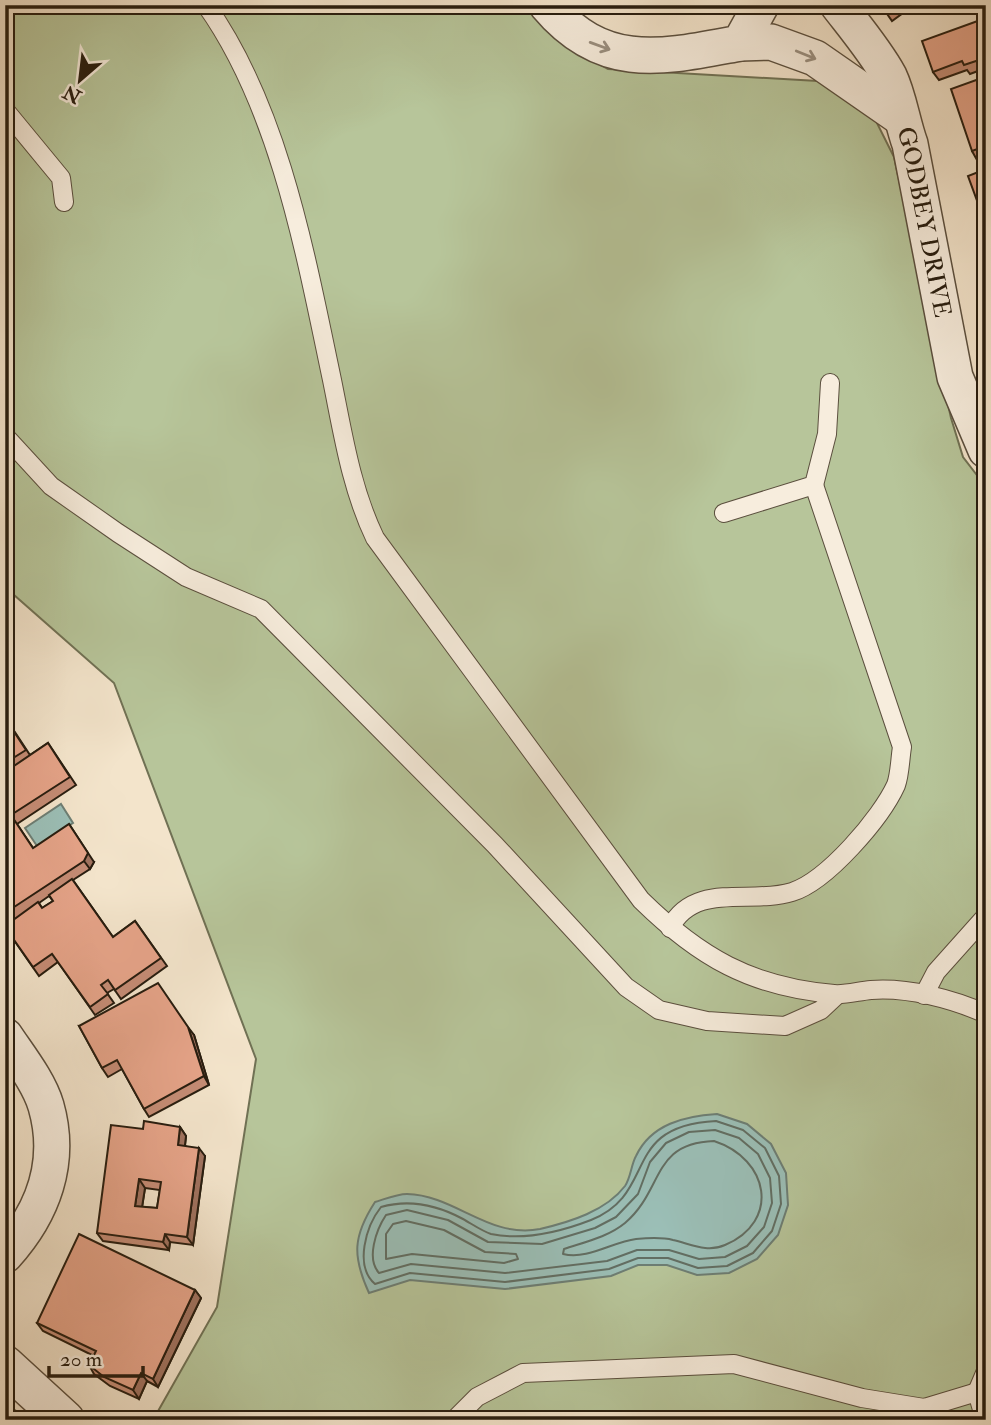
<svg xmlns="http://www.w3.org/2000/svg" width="991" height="1425" font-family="'IM FELL Double Pica',serif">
<rect width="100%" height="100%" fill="#f3e4cb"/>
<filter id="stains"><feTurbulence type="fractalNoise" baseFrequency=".00286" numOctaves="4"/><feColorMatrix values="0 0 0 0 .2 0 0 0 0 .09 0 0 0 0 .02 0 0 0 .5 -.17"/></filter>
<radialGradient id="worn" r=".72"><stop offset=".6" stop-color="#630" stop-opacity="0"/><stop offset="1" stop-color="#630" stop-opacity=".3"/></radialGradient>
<!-- green -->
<g fill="#b7c59a" stroke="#707154" stroke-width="2">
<polygon points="5,5 530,5 566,46 608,69 835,82 873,115 894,157 951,418 963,457 986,487 986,1420 153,1420 217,1307 256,1059 114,683 5,587"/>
<polygon points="5,1402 27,1420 5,1420"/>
</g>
<!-- water -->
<g fill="#9bbfb7" stroke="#6d7e74" stroke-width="2">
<polygon points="61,804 73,823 37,846 25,828"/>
<path d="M717,1114L747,1124L771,1144L786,1173L788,1205L778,1235L757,1259L729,1273L697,1275L667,1265H638L611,1276L505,1289L410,1280L369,1293C352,1256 353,1236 375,1202C385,1199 397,1194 407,1194C455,1195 489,1239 540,1229C570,1222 606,1211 625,1186C631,1177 631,1165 636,1156C651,1124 685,1116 717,1114Z"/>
</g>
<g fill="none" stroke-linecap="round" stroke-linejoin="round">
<!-- shore -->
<g stroke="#626e63" stroke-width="2">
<path d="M716,1121L743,1130L765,1148L779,1176L781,1204L772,1231L753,1253L727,1266L698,1268L668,1258H638L609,1269L505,1282L410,1273L375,1284C354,1266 366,1226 381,1207C409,1199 437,1205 463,1219C472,1224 482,1231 491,1234C525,1241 560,1232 591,1220C659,1193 619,1126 716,1121Z"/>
<path d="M715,1130L739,1138L758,1154L770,1178L772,1203L764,1227L747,1246L725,1257L699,1259L669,1250H637L607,1261L505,1273L411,1264L379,1273C366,1259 376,1230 386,1215L407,1210L448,1220L488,1242L542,1244L595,1228L616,1217L638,1194L650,1162L666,1143L689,1132Z"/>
<path d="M714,1141C769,1159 781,1221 725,1245C707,1253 691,1244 673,1240C662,1237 647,1238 636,1239C612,1242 588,1260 563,1254L564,1249C585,1242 608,1237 625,1223C664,1190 651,1143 714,1141Z"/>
<polygon points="406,1221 444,1230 485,1252 516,1254 518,1259 504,1263 412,1254 386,1259 386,1234 393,1224"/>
</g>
<defs>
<g id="service">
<path d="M206,5C280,109 306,257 332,380C343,434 351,488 375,538L641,900C699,957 751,987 834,994C846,995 859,991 871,990C907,987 953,999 986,1014"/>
<polyline points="5,110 61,178 64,202"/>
<polyline points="5,436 51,486 118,533 186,577 261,609 495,845 626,987 659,1010 707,1021 785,1026 821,1010 837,995"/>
<polyline points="724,513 814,485 827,434 830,383"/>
<path d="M670,928C694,881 750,905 792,892C827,881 881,818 896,785C900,774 900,759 902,747L814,485"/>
<polyline points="924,995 936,972 986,916"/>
<polyline points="454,1420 477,1397 523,1373 734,1364 862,1398 924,1408 977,1392"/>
<polyline points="985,1420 977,1392 986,1371"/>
</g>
<g id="minor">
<path d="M547,5C604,73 664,57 740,43L761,5"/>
<path id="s1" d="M838,5C855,27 876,52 889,76C899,97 902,122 910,144L955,377L986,450"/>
<polyline points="740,43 771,42 815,58 900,117"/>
<path d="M5,1036C19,1057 39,1082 46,1106C62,1162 43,1213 5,1255"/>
</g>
<polyline id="tertiary" points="5,1365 65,1420"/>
</defs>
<!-- service casing -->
<use href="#service" stroke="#5b4f3e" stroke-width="20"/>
<!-- minor casing -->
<use href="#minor" stroke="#5b4f3e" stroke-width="38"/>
<!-- tertiary casing -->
<use href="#tertiary" stroke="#5b4f3e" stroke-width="41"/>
<!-- service -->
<use href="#service" stroke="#f7eddd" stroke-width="18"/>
<!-- minor -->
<use href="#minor" stroke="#f7eddd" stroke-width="35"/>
<!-- tertiary -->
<use href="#tertiary" stroke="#f7eddd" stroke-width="38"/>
</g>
<!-- wall -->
<g fill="#c58c75" stroke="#281d0f" stroke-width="2" fill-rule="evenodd">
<polygon points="881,5 914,5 892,21"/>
<polygon points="986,18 986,68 970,74 967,70 939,80 933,72"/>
<polygon points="979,79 982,83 986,81 986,156 977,160 972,151"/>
<polygon points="986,169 986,214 985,215 979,206"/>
<path d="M5,717L30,755L48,743L76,785L17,824L33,848L94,862L90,869L73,880L113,937L135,921L167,966L121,999L114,989L107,993L114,1003L95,1015L58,962L39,976L5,927L10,922L5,915ZM49,896L53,901L42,908L39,903Z"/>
<polygon points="79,1026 194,1035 209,1085 149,1117 144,1109 122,1069 108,1077 102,1068"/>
<path d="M180,1127L186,1136L185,1146L205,1156L193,1245L170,1242L169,1250L103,1241L97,1233L143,1129ZM145,1188L160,1190L157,1208L142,1207Z"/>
<polygon points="195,1290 201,1298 158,1387 147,1381 139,1399 110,1386 94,1374 89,1365 94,1356 43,1331 37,1323"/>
</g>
<!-- shaded-wall -->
<g fill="#a0725f" stroke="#281d0f" stroke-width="2">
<polygon points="656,5 668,5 662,13"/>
<polygon points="69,824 94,862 90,869 84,861"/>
<polygon points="188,1027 194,1035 209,1085 204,1076"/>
<polygon points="180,1127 186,1136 184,1153 178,1145"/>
<polygon points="199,1148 205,1156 193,1245 187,1237"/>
<polygon points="139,1179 145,1188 141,1214 135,1206"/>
<polygon points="165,1234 170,1242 169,1250 163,1242"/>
<polygon points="195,1290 201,1298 158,1387 153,1379"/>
<polygon points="141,1373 147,1381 139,1399 133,1390"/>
</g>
<!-- building -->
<g fill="#e5a388" stroke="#281d0f" stroke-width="2" fill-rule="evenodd">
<polygon points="881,5 897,5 886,13"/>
<polygon points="986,18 986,65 984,65 982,59 964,65 962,61 933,72 922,41"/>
<polygon points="979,79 981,83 986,81 986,146 972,151 951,89"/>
<polygon points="986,169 986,204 979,206 968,176"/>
<polygon points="5,718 26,750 5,763"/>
<polygon points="48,743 70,777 11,815 33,848 69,824 88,853 84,861 5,913 5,772"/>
<polygon points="72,879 113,937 135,921 161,958 115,990 108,980 101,985 108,994 90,1007 52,954 33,967 5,927 5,926 38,902 42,908 53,901 49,895"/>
<polygon points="158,983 188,1027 204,1076 144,1109 117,1060 102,1068 79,1026"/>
<path d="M144,1121L180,1127L178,1145L199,1148L187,1237L165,1234L163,1242L97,1233L111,1125L143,1129ZM139,1179L161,1182L157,1208L135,1206Z"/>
<polygon points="79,1234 195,1290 153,1379 141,1373 133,1390 104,1377 89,1365 96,1351 37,1323"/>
</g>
<!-- one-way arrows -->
<defs><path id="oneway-shaft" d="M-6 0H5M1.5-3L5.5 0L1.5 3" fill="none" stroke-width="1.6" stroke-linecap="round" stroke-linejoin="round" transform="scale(1.75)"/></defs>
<g stroke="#9a8f80">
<use href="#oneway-shaft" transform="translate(600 46) rotate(20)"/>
<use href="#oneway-shaft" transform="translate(806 55) rotate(22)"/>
</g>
<g text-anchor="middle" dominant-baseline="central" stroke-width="5" stroke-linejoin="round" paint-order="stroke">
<!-- street labels -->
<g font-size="24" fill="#281d0f" stroke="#f7eddd">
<text stroke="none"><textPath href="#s1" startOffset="238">GODBEY DRIVE</textPath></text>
</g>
</g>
<!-- margin -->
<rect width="991" height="1425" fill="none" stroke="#f3e4cb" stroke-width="28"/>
<rect x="7" y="7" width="977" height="1411" fill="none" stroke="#281d0f" stroke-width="3.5"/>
<rect x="14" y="14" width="963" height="1397" fill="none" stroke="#281d0f" stroke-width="2"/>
<!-- north arrow -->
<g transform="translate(80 80) rotate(208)" stroke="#f7eddd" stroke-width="5" paint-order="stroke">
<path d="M0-5L12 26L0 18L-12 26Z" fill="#281d0f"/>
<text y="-10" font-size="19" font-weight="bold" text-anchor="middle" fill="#281d0f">N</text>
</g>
<!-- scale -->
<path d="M49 1366v10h94v-10" fill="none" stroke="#281d0f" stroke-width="3.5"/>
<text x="60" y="1366" font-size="21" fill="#281d0f" stroke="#f7eddd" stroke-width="5" paint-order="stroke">20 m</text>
<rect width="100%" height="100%" filter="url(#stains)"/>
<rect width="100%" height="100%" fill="url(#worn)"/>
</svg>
